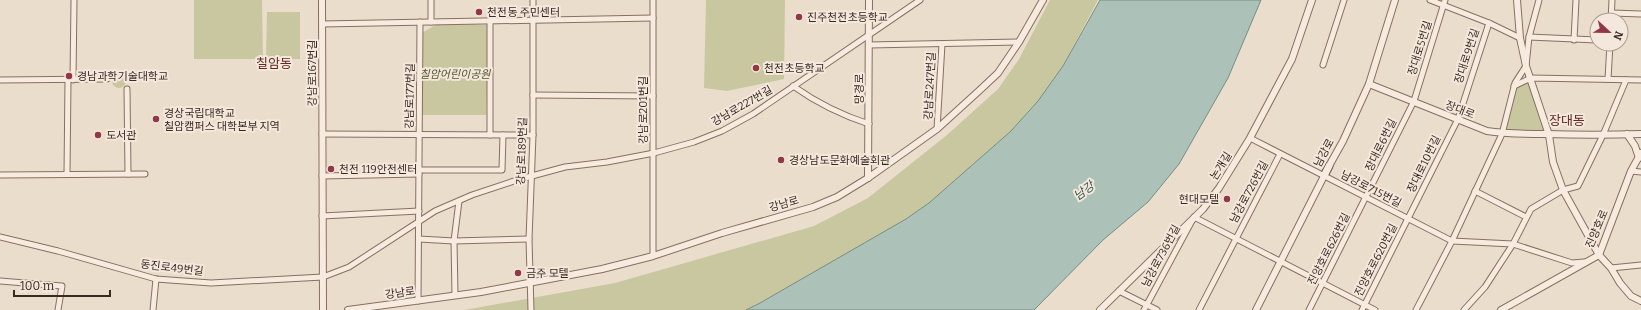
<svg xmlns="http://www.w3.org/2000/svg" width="1641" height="310" font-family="Bitter,'Noto Sans KR',serif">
<rect width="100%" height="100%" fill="#ebddcc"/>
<!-- green -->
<g fill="#c9c7a0">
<polygon points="194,0 262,0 263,59 194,59"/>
<polygon points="706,0 785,0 784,79 727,91 704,88"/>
<polygon points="1050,0 1098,0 1063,66 1038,101 1011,131 929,203 906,219 760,303 746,310 464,310 615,283 814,226 868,198 947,135 998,89 1019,59"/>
<polygon points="267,12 300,12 300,59 266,59"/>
<polygon points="437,24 489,25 486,115 422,115 422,33"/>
<circle cx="119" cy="81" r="7"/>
<polygon points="1531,78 1549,135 1502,134 1514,86"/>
</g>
<!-- water -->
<polygon fill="#acc1b7" stroke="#738f83" points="1100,0 1261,0 1228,78 1179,164 1148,202 1103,240 1034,310 746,310 760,303 906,219 929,203 1011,131 1038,101 1063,66"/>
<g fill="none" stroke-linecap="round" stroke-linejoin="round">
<defs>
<g id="minor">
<polyline points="431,0 431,22"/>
<polyline points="1430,0 1489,23 1520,38"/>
<polyline points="1612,13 1641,14"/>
<polyline points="1611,20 1612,0"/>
<polyline points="490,21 490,135"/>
<polyline points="322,24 653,18"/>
<polyline points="1529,37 1597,40"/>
<polyline points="1574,40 1576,0"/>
<polyline points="869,45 1019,42"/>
<polyline points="1323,65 1344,0"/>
<polyline points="1608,79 1610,44"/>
<polyline points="0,80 107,79"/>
<polyline points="73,80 74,0"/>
<path d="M793,86C817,103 841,115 869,124"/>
<polyline points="1514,86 1531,78 1641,80"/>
<polyline points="127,89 128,174"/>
<polyline points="533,95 653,96"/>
<polyline points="937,129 942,44"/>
<polyline points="322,134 533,135"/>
<polyline points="1250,138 1452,241 1513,244 1572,263 1584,262"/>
<polyline points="419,170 502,170 503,135"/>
<polyline points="1631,171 1641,172"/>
<polyline points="67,174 68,80"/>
<polyline points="0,175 145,174"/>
<polyline points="322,176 419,174"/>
<polyline points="1475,191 1526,217"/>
<polyline points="322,216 419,211"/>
<polyline points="0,237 58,251 156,279 211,283 323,277 349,267 435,211 472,195 517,180 565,167 607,162 654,153 694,142 722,131 753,114 920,0"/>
<polyline points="419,239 454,241 529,239"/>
<polyline points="653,256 653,0"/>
<polyline points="1611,268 1641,265"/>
<polyline points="0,281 62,286 58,310"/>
<polyline points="1119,291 1157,310"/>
<polyline points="455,295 454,241 459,201"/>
<polyline points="418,301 420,22"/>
<polyline points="153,310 156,279"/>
<polyline points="531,310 529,239 533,135 533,0"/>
<polyline points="1144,310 1194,217 1375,310"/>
<polyline points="1199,310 1280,154"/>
<polyline points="1309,310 1414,101 1445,0"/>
<polyline points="1362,310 1458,119 1489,23"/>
<polyline points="1416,310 1452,241 1502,134 1515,83 1526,66 1529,37 1539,0"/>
<polyline points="1464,310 1485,287 1513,244 1531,209 1563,190 1578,186 1603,135 1626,80"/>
</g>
<g id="tertiary">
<polyline points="322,0 323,310"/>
<polyline points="1517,0 1520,38 1526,66 1549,135 1553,162 1563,190 1599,255 1611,268 1620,283 1631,296 1641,301"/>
<path d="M1369,84L1487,131C1506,134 1525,134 1545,134C1577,135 1609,135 1641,134"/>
<polyline points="1627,134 1635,146 1639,158"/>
<polyline points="1329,166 1343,141 1369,84 1395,0"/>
<polyline points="868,178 869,0"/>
<polyline points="348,310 481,292 602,269 653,256 722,233 813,207 837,197 868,178 937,129 981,89 998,73 1019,42 1043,0"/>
<polyline points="1100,310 1203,209 1219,188 1250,138 1292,59 1312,0"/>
<polyline points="1256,310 1324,176"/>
<polyline points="1501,310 1599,255 1631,171 1641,153"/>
</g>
<polyline id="secondary" points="1324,176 1329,166"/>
</defs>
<!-- minor casing -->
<use href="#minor" stroke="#876f61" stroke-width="7"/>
<!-- tertiary casing -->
<use href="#tertiary" stroke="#876f61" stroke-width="8"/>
<!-- secondary casing -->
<use href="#secondary" stroke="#695044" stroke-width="9"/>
<!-- minor -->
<use href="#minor" stroke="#f7ebdf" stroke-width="5"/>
<!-- tertiary -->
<use href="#tertiary" stroke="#f7ebdf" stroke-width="6"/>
<!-- secondary -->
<use href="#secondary" stroke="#f7ebdf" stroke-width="7"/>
</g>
<!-- markers -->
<g fill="#913747" stroke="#f3e8db" stroke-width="1.5">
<circle cx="479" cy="12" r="4"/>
<circle cx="799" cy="17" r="4"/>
<circle cx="756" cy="68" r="4"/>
<circle cx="69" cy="76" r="4"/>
<circle cx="156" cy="119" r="4"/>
<circle cx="98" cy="135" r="4"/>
<circle cx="781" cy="160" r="4"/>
<circle cx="331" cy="169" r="4"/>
<circle cx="1227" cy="199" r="4"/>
<circle cx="518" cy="273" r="4"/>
</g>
<g text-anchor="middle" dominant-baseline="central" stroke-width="4" stroke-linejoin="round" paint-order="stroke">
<!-- poi labels -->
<g font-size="11" fill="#392a23" stroke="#f3e8db" text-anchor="start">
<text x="487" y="12">천전동 주민센터</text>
<text x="807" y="17">진주천전초등학교</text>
<text x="764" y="68">천전초등학교</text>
<text x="77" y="76">경남과학기술대학교</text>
<text x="164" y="113">경상국립대학교<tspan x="164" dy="13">칠암캠퍼스 대학본부 지역</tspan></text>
<text x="106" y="135">도서관</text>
<text x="789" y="160">경상남도문화예술회관</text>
<text x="339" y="169">천전 119안전센터</text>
<text x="1219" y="199" text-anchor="end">현대모텔</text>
<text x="526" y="273">금주 모텔</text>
</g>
<!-- street labels -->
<g font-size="11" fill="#392a23" stroke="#f3e8db">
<text transform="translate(1420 48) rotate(-73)">장대로5번길</text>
<text transform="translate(1467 56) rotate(-72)">장대로9번길</text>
<text transform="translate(312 73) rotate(-90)">강남로167번길</text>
<text transform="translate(930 86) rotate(-87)">강남로247번길</text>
<text transform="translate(859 89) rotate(-90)">망경로</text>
<text transform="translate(410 96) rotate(-89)">강남로177번길</text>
<text transform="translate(742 106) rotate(-30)">강남로227번길</text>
<text transform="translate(643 110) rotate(-90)">강남로201번길</text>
<text transform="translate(1460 110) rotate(21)">장대로</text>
<text transform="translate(1381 145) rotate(-64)">장대로6번길</text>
<text transform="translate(522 151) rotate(-88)">강남로189번길</text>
<text transform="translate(1324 153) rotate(-62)">남강로</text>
<text transform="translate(1424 164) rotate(-64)">장대로10번길</text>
<text transform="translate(1221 166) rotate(-58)">논개길</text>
<text transform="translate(1371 189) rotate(27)">남강로715번길</text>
<text transform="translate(1249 192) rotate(-62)">남강로726번길</text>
<text transform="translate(784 204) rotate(-16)">강남로</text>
<text transform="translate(1597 229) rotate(-67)">진양호로</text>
<text transform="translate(1329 249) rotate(-63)">진양호로626번길</text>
<text transform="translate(1161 256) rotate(-62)">남강로736번길</text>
<text transform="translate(1376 260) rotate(-63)">진양호로620번길</text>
<text transform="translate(172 268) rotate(7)">동진로49번길</text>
<text transform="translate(400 293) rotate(-8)">강남로</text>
</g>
<!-- park labels -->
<g font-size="11" font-style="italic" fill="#51542b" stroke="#f3e8db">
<text x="455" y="74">칠암어린이공원</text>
</g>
<!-- water labels -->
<g font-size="12" font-style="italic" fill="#34574f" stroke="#f3e8db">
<text transform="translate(1084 191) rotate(-36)">남강</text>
</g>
<!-- quarter labels -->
<g font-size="13" fill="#622826" stroke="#f3e8db">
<text x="274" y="63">칠암동</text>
<text x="1567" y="120">장대동</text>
</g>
</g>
<!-- north arrow -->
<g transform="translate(1609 32) rotate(112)"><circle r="19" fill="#f3e8db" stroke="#a99c91"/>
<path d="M0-3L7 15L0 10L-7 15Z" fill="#913747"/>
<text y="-6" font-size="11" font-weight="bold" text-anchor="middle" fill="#392a23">N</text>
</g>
<!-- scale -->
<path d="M14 290v6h96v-6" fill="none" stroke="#392a23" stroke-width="2"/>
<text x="20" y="290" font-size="12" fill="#392a23" stroke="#f3e8db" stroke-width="3" paint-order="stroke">100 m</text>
</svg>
